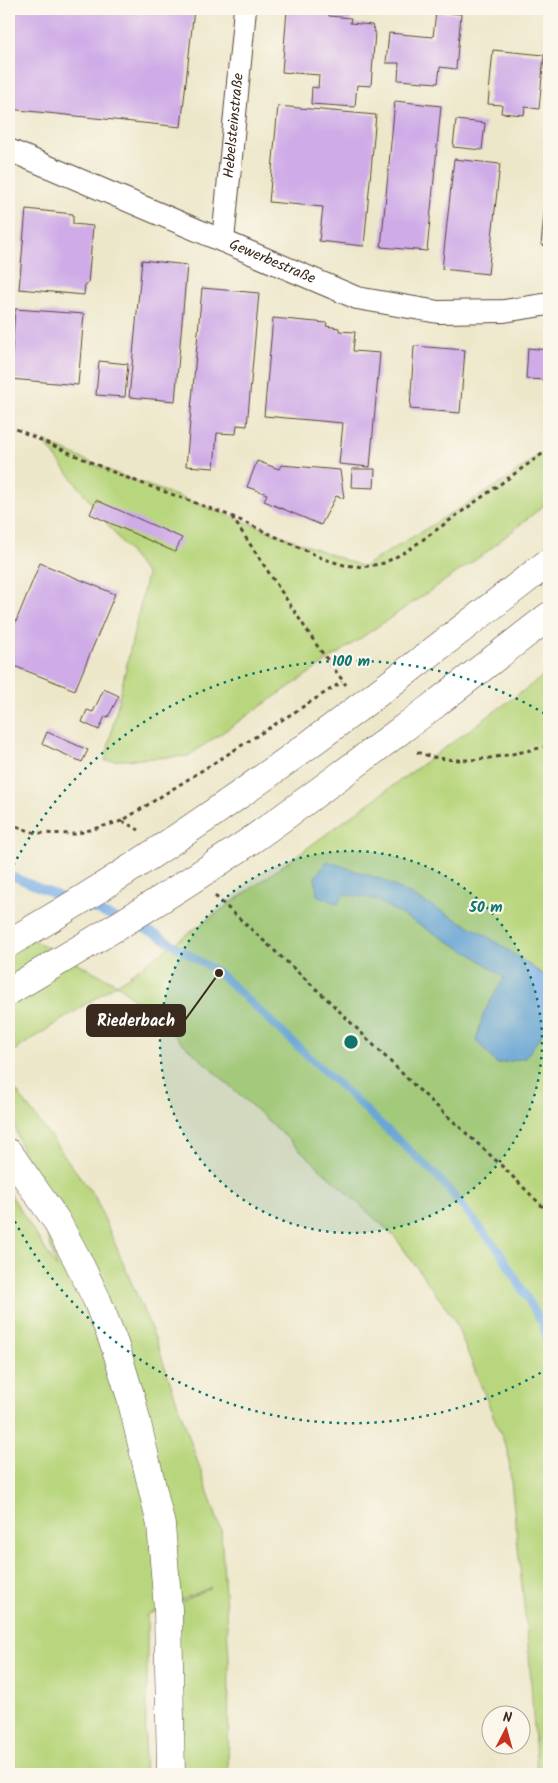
<svg xmlns="http://www.w3.org/2000/svg" width="558" height="1783" font-family="Kalam,sans-serif">
<rect width="100%" height="100%" fill="#fbf7ec"/>
<filter id="ink" filterUnits="userSpaceOnUse"><feTurbulence type="fractalNoise" baseFrequency=".02" numOctaves="2"/><feDisplacementMap in="SourceGraphic" scale="10" xChannelSelector="R" yChannelSelector="G"/><feConvolveMatrix kernelMatrix="1 2 1 2 8 2 1 2 1" color-interpolation-filters="sRGB"/></filter>
<filter id="wash" filterUnits="userSpaceOnUse"><feTurbulence type="fractalNoise" baseFrequency=".0096" numOctaves="4" result="noise"/><feDisplacementMap in="SourceGraphic" scale="20" xChannelSelector="R" yChannelSelector="G"/><feGaussianBlur stdDeviation="1.12" result="paint"/><feColorMatrix in="noise" values="0 0 0 0 0 0 0 0 0 0 0 0 0 0 0 0 0 1.4 0 .05"/><feComposite in="paint" operator="in"/></filter>
<g filter="url(#wash)">
<rect width="100%" height="100%" fill="#ede7ca"/>
<!-- green -->
<g fill="#b8d67d" stroke="#7a804e">
<polygon points="44,442 122,476 231,516 363,567 506,480 549,447 549,501 484,554 188,756 105,761 147,575"/>
<polygon points="549,672 549,1774 537,1774 529,1654 508,1452 454,1319 395,1237 240,1095 117,984 9,1054 9,927 117,984 259,883"/>
<polygon points="9,1081 95,1197 155,1338 221,1530 229,1658 228,1774 171,1774 168,1609 211,1587 147,1615 147,1690 144,1774 9,1774 9,1192 57,1268 9,1107"/>
</g>
<!-- water -->
<polygon fill="#78aee6" stroke="#5a6c82" points="327,861 383,880 484,934 547,977 549,989 549,1025 525,1058 497,1064 476,1040 484,1012 504,978 476,957 374,899 344,894 338,904 317,895 315,877"/>
<g fill="none" stroke-linecap="round" stroke-linejoin="round">
<!-- stream -->
<g stroke="#78aee6" stroke-width="8">
<polyline points="9,875 69,900"/>
<polyline points="85,906 118,919"/>
<polyline points="131,924 156,934 219,973 439,1178 500,1252 542,1323 549,1345"/>
</g>
</g>
<g id="blocks">
<!-- building -->
<g fill="#cfabe7">
<polygon points="9,9 194,9 181,127 9,109"/>
<polygon points="287,10 329,13 329,16 351,18 350,23 372,25 375,32 371,86 357,85 355,107 311,104 312,87 318,88 319,75 282,72"/>
<polygon points="436,12 461,14 456,69 440,67 438,83 398,80 399,63 386,63 389,33 433,37"/>
<polygon points="493,50 544,55 539,109 525,107 524,115 501,113 502,105 488,104"/>
<polygon points="395,101 441,106 427,251 381,247"/>
<polygon points="278,106 376,115 364,246 319,241 323,207 269,202"/>
<polygon points="456,120 485,123 482,150 453,147"/>
<polygon points="454,159 500,164 488,274 442,269"/>
<polygon points="548,174 549,174 549,246 541,245"/>
<polygon points="26,209 73,214 73,224 93,226 88,284 85,284 84,295 19,289"/>
<polygon points="142,260 187,265 175,401 129,397"/>
<polygon points="202,288 259,293 247,426 237,425 236,434 217,433 214,468 186,466"/>
<polygon points="15,309 84,314 78,385 10,379"/>
<polygon points="273,318 327,323 326,326 339,328 339,331 355,332 353,351 380,353 370,467 339,464 343,423 264,416"/>
<polygon points="414,346 465,350 460,413 410,409"/>
<polygon points="528,348 549,350 549,380 526,379"/>
<polygon points="99,361 128,364 125,397 96,395"/>
<polygon points="257,461 279,469 281,465 340,470 344,498 336,496 321,525 264,501 267,494 247,487"/>
<polygon points="352,469 375,469 374,488 351,487"/>
<polygon points="96,500 182,538 175,552 90,514"/>
<polygon points="40,563 115,594 75,690 9,664 9,624 14,626"/>
<polygon points="104,689 119,696 108,717 105,716 99,730 82,722 87,710 93,712"/>
<polygon points="47,732 88,750 82,762 42,744"/>
</g>
</g>
</g>
<g filter="url(#ink)">
<use href="#blocks" fill-opacity="0" stroke="#564638" stroke-width="1"/>
<g fill="none" stroke-linecap="round" stroke-linejoin="round">
<defs>
<g id="street">
<path id="s1" d="M9,150L357,298L438,312L504,311L549,304"/>
<path id="s2" d="M223,241L245,9"/>
</g>
<polyline id="secondary" points="9,1153 56,1220 77,1259 97,1300 115,1346 131,1398 161,1525 168,1609 171,1774"/>
<g id="highway">
<polyline points="407,671 549,562"/>
<polyline points="433,706 549,616"/>
</g>
</defs>
<!-- street casing -->
<use href="#street" stroke="#564638" stroke-width="24"/>
<!-- secondary casing -->
<use href="#secondary" stroke="#564638" stroke-width="29"/>
<!-- highway casing -->
<use href="#highway" stroke="#564638" stroke-width="29"/>
<!-- path -->
<g stroke="#564638" stroke-width="3" stroke-dasharray="4 4" stroke-linecap="butt">
<polyline points="9,426 122,476 231,516 324,559 344,565 363,567 384,563 407,551 549,449"/>
<polyline points="232,517 318,647 346,685"/>
<path d="M417,752C461,769 506,755 549,746"/>
<polyline points="122,821 139,830"/>
<polyline points="9,824 36,833 75,834 122,821 342,682"/>
<polyline points="215,896 326,998 417,1088 502,1166 549,1213"/>
</g>
<!-- street -->
<use href="#street" stroke="#fff" stroke-width="22"/>
<!-- secondary -->
<use href="#secondary" stroke="#fff" stroke-width="28"/>
<!-- highway -->
<use href="#highway" stroke="#fff" stroke-width="28"/>
<defs>
<g id="highway-bridge">
<path d="M9,943C148,863 279,769 407,671"/>
<path d="M9,991C92,942 174,893 253,839C314,796 373,751 433,706"/>
</g>
</defs>
<!-- highway-bridge casing -->
<use href="#highway-bridge" stroke="#564638" stroke-width="29" stroke-linecap="butt"/>
<!-- highway-bridge -->
<use href="#highway-bridge" stroke="#fff" stroke-width="28"/>
</g>
</g>
<!-- distance rings -->
<circle cx="351" cy="1042" r="191" fill="#0f766e" fill-opacity=".12"/>
<g fill="none" stroke="#0f766e" stroke-width="2.5" stroke-dasharray="2.5 5">
<circle cx="351" cy="1042" r="191"/>
<path d="M547 1369A381 381 0 0 1 10 1212M10 872A381 381 0 0 1 547 715"/>
</g>
<g text-anchor="middle" dominant-baseline="central" stroke-width="4.5" stroke-linejoin="round" paint-order="stroke">
<!-- street labels -->
<g font-size="15" fill="#3b2a1e" stroke="#fbf7ec">
<text stroke="none"><textPath href="#s2" startOffset="116">Hebelsteinstraße</textPath></text>
<text stroke="none"><textPath href="#s1" startOffset="286">Gewerbestraße</textPath></text>
</g>
</g>
<circle cx="351" cy="1042" r="8" fill="#0f766e" stroke="#fbf7ec" stroke-width="2.5"/>
<g font-size="15" text-anchor="middle" font-weight="bold" fill="#0f766e" stroke="#fbf7ec" stroke-width="4.5" stroke-linejoin="round" paint-order="stroke">
<text x="351" y="666">100 m</text>
<text x="486" y="912">50 m</text>
</g>
<!-- callouts -->
<path fill="none" stroke="#3b2a1e" stroke-width="2" d="M219 973L185 1020"/>
<circle fill="#3b2a1e" stroke="#fbf7ec" stroke-width="2" cx="219" cy="973" r="5"/>
<rect fill="#3b2a1e" stroke="#3b2a1e" stroke-width="2" x="87" y="1005" width="98" height="31" rx="5"/>
<g font-size="16" text-anchor="middle" font-weight="bold" fill="#fff">
<text x="136" y="1026">Riederbach</text>
</g>
<!-- margin -->
<rect width="558" height="1783" fill="none" stroke="#fbf7ec" stroke-width="30"/>
<!-- north arrow -->
<g transform="translate(506 1730) rotate(6)"><circle r="24" fill="#fbf7ec" stroke="#aea59a"/>
<path d="M0-4L9 19L0 12L-9 19Z" fill="#c8321e"/>
<text y="-8" font-size="14" font-weight="bold" text-anchor="middle" fill="#3b2a1e">N</text>
</g>
</svg>
